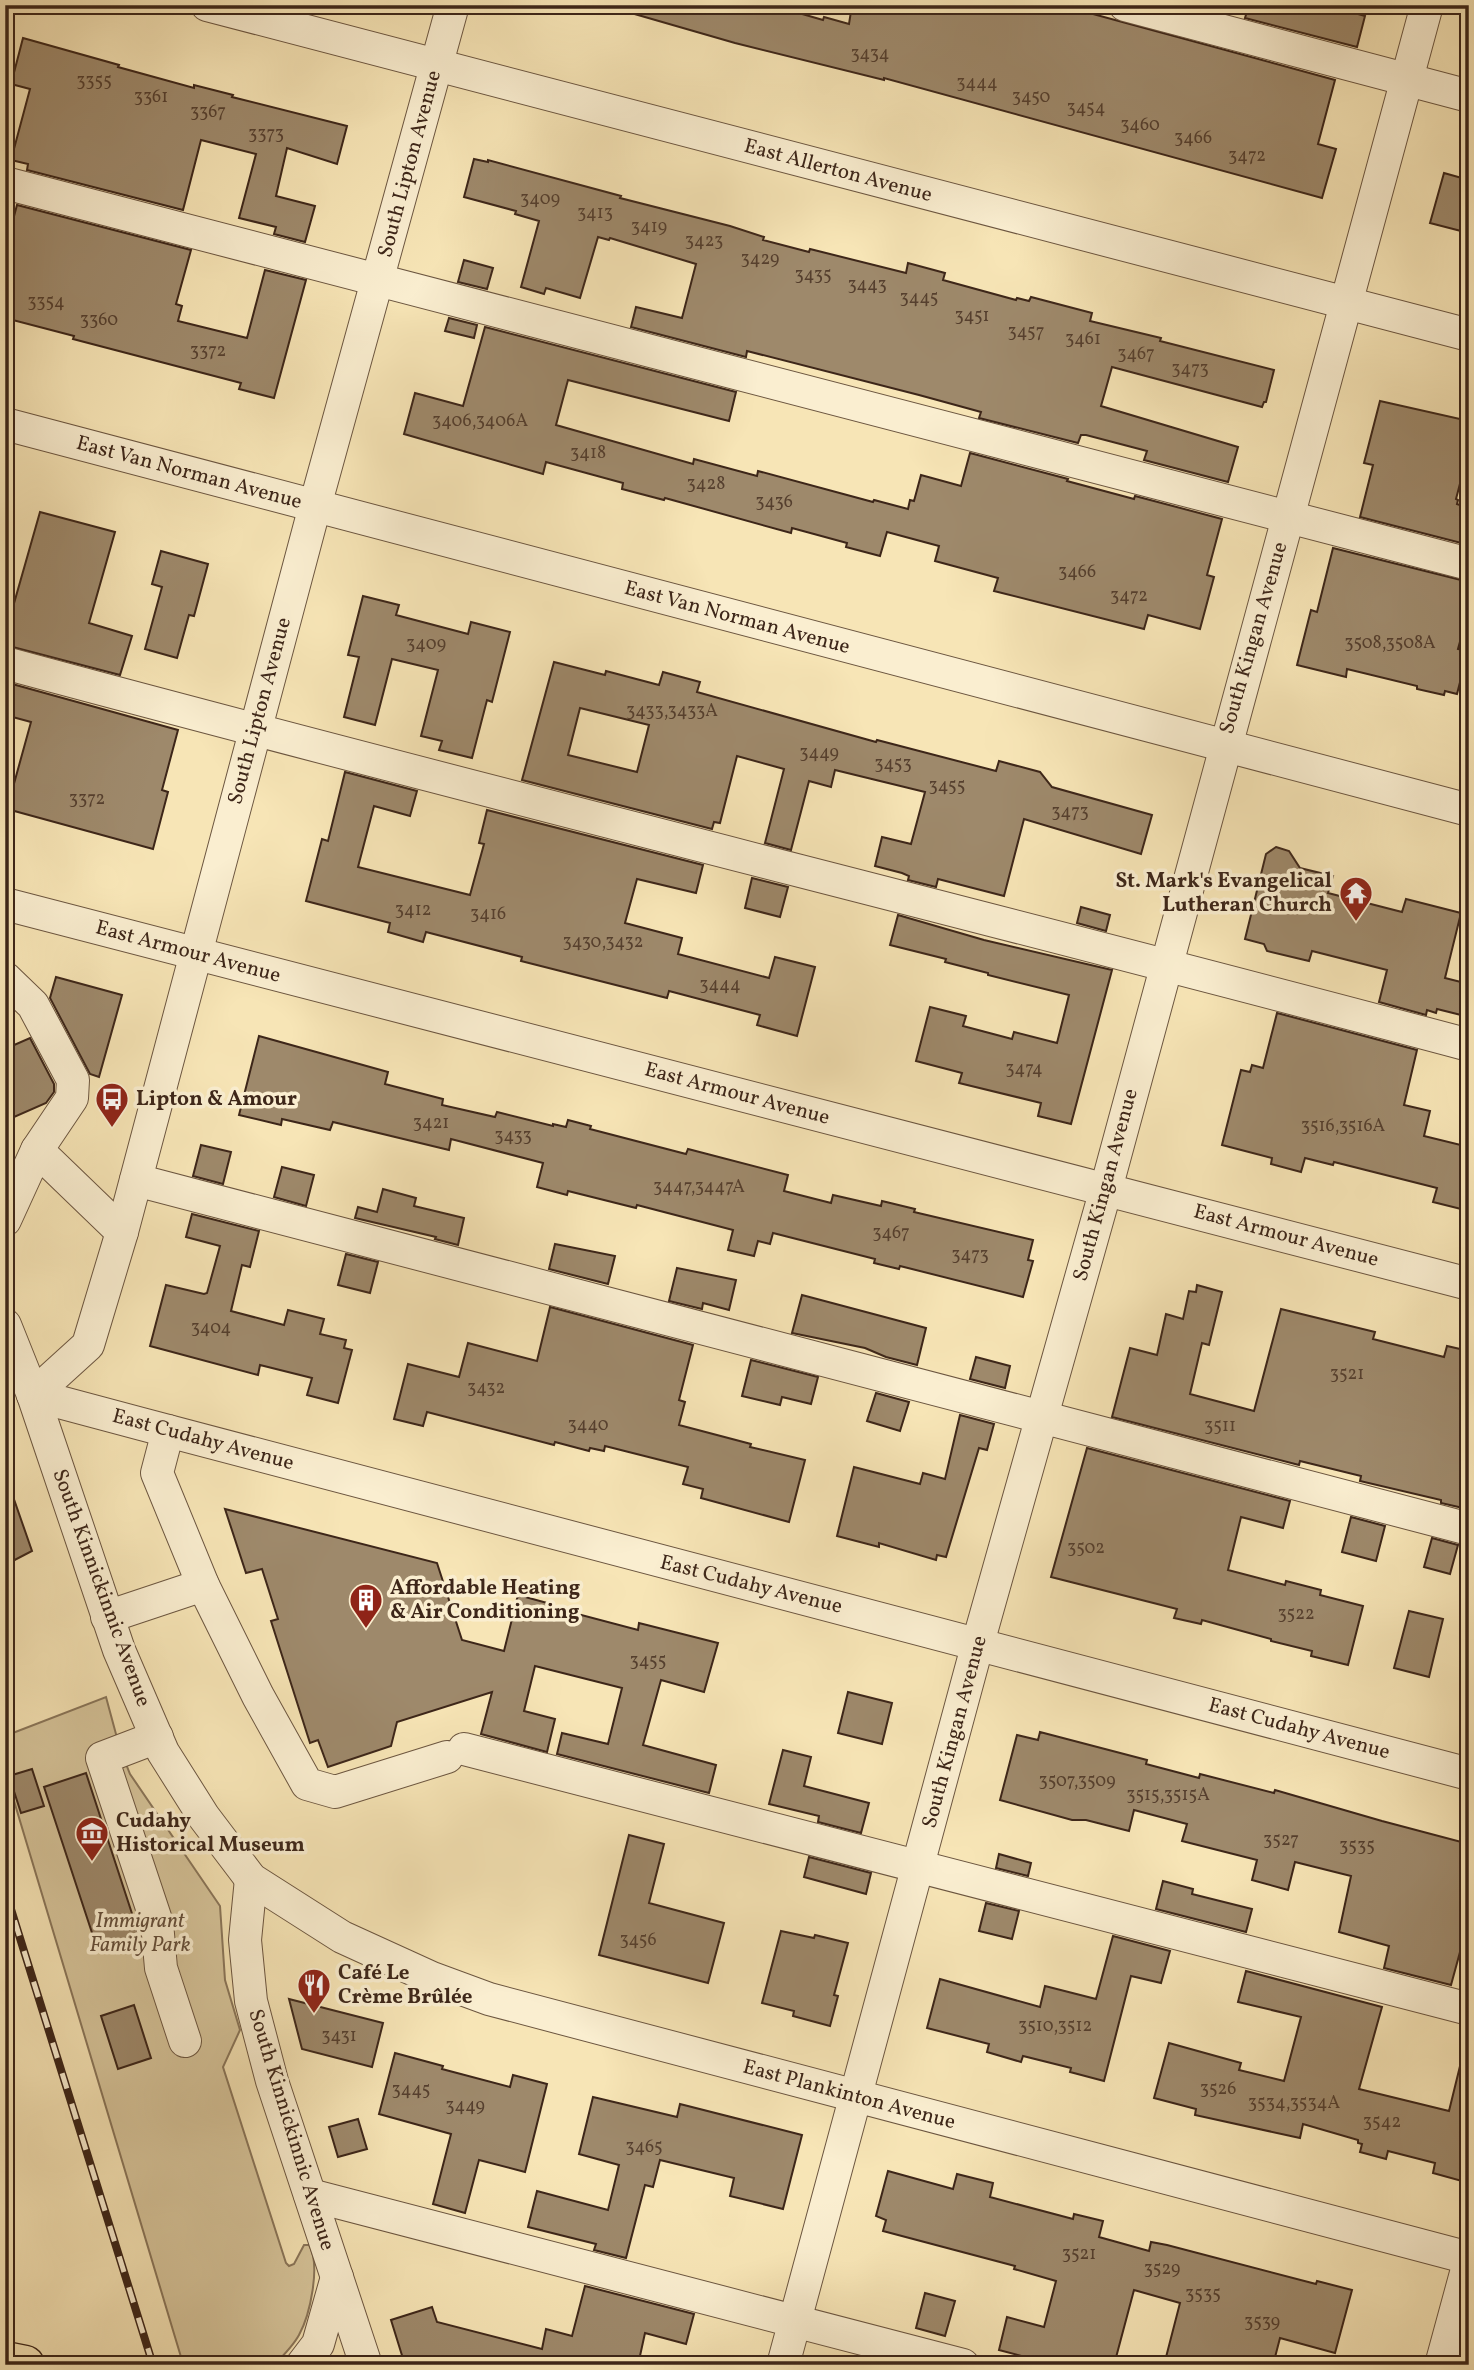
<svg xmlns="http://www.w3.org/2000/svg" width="1474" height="2370" font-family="Vollkorn,serif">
<rect width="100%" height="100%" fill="#f7e5b6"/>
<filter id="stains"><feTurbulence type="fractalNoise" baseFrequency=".00286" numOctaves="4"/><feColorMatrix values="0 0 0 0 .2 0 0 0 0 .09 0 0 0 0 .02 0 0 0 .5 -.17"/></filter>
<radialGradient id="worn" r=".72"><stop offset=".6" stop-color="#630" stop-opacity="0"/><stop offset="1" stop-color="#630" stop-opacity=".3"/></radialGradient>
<!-- green -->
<path fill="#d7c59b" stroke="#8a765a" stroke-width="2" d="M106,1697L120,1749L130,1774L220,1906L225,1980L240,2030L223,2067L286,2263L289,2266L294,2264L304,2245H309C321,2265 310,2315 299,2335C293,2346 282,2357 274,2365H210L181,2357L5,1771V1736Z"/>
<!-- building -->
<g fill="#9e896b" stroke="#3d2619" stroke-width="2" fill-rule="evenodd">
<polygon points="632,5 771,5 823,20 824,17 849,24 852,5 1060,5 1335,80 1318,144 1336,149 1322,198 884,78 884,80 735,43 631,13"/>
<polygon points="1249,5 1327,5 1365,16 1357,47 1245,18"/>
<polygon points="23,38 119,65 118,67 194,88 194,85 233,95 232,97 347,126 337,164 287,148 276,196 315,206 305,242 274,234 276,227 239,218 256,154 201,140 183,210 27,170 28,164 11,160 30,89 11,84"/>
<polygon points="474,159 488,162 488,160 621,196 620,198 730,226 764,237 763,240 809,252 810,249 906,273 908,263 945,273 943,280 1016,300 1017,298 1029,301 1031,297 1092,313 1090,321 1161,338 1160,341 1274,370 1266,402 1264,402 1262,407 1112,367 1101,406 1238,447 1228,482 1144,460 1147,451 1086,435 1081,435 1078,443 979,418 981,412 919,395 747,351 746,357 631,327 636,307 682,318 696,264 610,238 609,240 598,237 580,298 546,288 544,294 521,287 539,221 515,214 516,211 464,197"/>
<polygon points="1444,173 1469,180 1469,226 1463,224 1461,231 1430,223"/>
<polygon points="17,205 191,250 176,304 182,306 178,321 247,338 265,270 306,280 274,398 239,389 241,383 73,339 74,336 5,318 5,250"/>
<polygon points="464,260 493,268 487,289 458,282"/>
<polygon points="449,318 477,325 474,338 445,331"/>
<polygon points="485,327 736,392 729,421 568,380 556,425 693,464 694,459 757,476 758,471 873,502 874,500 908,509 910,500 914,501 921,475 961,486 970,453 1068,479 1067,481 1134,499 1135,496 1222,519 1207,575 1214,577 1200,629 1148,615 1144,629 994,591 998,578 935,561 939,546 887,532 880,556 846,547 847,543 792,528 791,533 665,498 664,500 622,489 623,483 546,462 543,474 404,434 415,393 463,406"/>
<polygon points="1380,401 1469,421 1469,449 1456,499 1458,500 1457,504 1469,508 1469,545 1360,517 1373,465 1364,463"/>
<polygon points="40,512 115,532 89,623 132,636 120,675 5,645 5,635"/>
<polygon points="1333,548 1469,582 1469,609 1458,649 1468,651 1457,694 1445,691 1444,695 1417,689 1417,686 1347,669 1346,677 1297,665 1311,610 1317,612"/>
<polygon points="161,551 208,564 194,616 189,615 177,658 145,649 162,587 152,584"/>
<polygon points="363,596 399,605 396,615 468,634 471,622 510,632 492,702 487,700 472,758 439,750 442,741 421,736 438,670 392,659 375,725 344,717 359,657 348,655"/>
<path d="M554,662L605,675L606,671L659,685L663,672L700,682L697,692L876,742L877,740L996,771L999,761L1040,772L1052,787L1152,815L1141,854L1024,819L1004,896L938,879L936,887L908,880L909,876L902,873L875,866L882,837L911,844L925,792L835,770L831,787L809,781L791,850L765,843L784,769L737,756L720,823L714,822L712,829L522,780ZM580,708L649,725L637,772L568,755Z"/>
<polygon points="5,682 178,730 162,790 168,792 153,849 7,809 31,722 5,715"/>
<polygon points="345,772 417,791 410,816 374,806 358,867 470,895 484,844 479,843 487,810 703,865 696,893 637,879 625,923 682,938 678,954 769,978 775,957 815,967 797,1036 757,1025 760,1015 669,991 667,998 521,961 522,957 426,932 423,942 388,932 390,923 306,901 322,839 328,841"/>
<polygon points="1276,847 1289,851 1300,868 1333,876 1328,893 1402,912 1406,899 1461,913 1445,978 1469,984 1469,1017 1437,1009 1436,1013 1427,1010 1426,1015 1379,1002 1387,970 1312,951 1309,961 1267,951 1264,944 1245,939 1266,854"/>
<polygon points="752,878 788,887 780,917 745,908"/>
<polygon points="1081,907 1110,915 1106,931 1077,923"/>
<polygon points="898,915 984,940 1112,970 1071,1124 1038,1116 1041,1103 959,1083 962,1073 916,1061 930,1007 966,1016 963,1026 1012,1039 1014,1032 1057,1043 1069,995 988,975 988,973 945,962 946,959 890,945"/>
<polygon points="56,977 122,995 99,1077 90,1074 50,998"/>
<polygon points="1277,1013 1417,1050 1404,1105 1430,1111 1424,1136 1469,1147 1469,1211 1433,1202 1437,1188 1334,1162 1333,1165 1305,1158 1301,1172 1271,1164 1272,1158 1222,1145 1241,1070 1250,1072 1252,1065 1263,1068"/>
<polygon points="259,1036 388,1072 385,1084 443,1099 442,1105 495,1117 497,1112 553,1126 553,1124 566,1127 568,1120 591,1126 590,1129 686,1154 688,1149 788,1175 784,1191 831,1203 833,1195 881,1206 882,1201 915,1209 914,1212 1033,1240 1028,1260 1033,1261 1023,1297 900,1266 899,1269 874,1263 875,1259 773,1233 770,1244 758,1241 754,1256 728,1250 733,1230 637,1205 636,1208 568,1191 567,1195 537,1187 543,1163 451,1139 449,1150 333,1122 330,1130 282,1119 281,1125 239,1115"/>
<polygon points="30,1038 54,1084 54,1092 46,1103 5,1121 5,1049"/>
<polygon points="201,1145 231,1152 223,1184 193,1176"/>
<polygon points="282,1167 314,1175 306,1206 274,1197"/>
<polygon points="383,1189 416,1198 414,1206 464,1218 458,1245 435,1239 436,1237 355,1218 358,1207 377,1212"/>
<polygon points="192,1214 259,1231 250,1267 242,1265 231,1311 284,1325 288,1310 324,1319 320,1334 346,1340 344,1348 352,1350 338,1403 307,1395 312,1378 260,1365 258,1375 150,1346 166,1285 204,1294 207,1293 220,1246 186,1237"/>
<polygon points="555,1244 615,1256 608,1284 549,1269"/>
<polygon points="346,1254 378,1262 370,1293 338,1285"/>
<polygon points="677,1268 736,1280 729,1310 703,1303 702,1309 669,1301"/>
<polygon points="1197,1285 1222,1292 1209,1345 1202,1343 1190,1394 1254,1411 1281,1309 1375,1332 1373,1339 1444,1357 1447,1346 1469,1351 1469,1483 1463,1508 1441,1503 1441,1500 1360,1481 1361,1476 1300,1461 1299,1465 1112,1417 1130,1348 1157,1355 1166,1314 1183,1319 1189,1291 1196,1292"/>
<polygon points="802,1295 926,1328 917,1365 886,1357 865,1348 792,1333"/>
<polygon points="550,1307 693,1345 679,1400 685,1402 679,1425 751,1444 750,1447 805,1460 789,1522 701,1498 703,1489 683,1484 688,1467 605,1446 604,1451 590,1448 589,1451 555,1442 554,1445 427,1412 423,1426 394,1419 408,1364 459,1377 468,1343 537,1361"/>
<polygon points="976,1357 1010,1366 1005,1388 970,1379"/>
<polygon points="751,1360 818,1377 811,1404 782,1397 780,1405 742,1396"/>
<polygon points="876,1393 909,1402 900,1431 867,1421"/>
<polygon points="960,1415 994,1424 987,1450 979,1448 946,1557 937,1555 936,1560 879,1543 879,1547 837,1536 854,1467 920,1484 923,1473 945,1479"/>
<polygon points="1087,1448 1290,1501 1283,1528 1241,1517 1228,1570 1285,1585 1286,1581 1321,1590 1320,1595 1363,1606 1348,1665 1311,1656 1312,1651 1271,1641 1271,1639 1202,1620 1201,1624 1174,1618 1177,1609 1051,1577"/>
<polygon points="5,1485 9,1485 32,1551 5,1565"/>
<polygon points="225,1509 437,1563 462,1640 504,1651 518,1595 551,1604 551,1607 638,1630 639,1623 718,1643 704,1692 661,1680 643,1745 716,1765 709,1793 557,1754 562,1733 608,1744 622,1688 535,1666 524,1711 555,1719 547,1752 481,1734 492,1692 397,1722 391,1746 328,1767 318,1740 310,1743 271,1621 278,1619 262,1569 246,1573"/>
<polygon points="1351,1517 1385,1526 1376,1561 1342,1552"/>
<polygon points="1432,1538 1458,1545 1450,1574 1424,1567"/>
<polygon points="1409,1611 1443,1619 1429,1677 1394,1668"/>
<polygon points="848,1692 892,1703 882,1744 838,1733"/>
<polygon points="1040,1732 1147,1760 1146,1764 1199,1778 1200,1774 1274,1793 1275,1790 1382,1821 1469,1844 1469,1919 1451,1985 1384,1968 1389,1946 1339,1932 1351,1876 1295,1862 1288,1890 1252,1880 1257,1860 1182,1841 1187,1824 1134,1810 1129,1831 1086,1820 1072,1820 1000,1800 1017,1735 1038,1740"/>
<polygon points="783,1750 811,1757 804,1786 869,1803 861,1833 818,1822 819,1816 769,1804"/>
<polygon points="32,1769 44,1806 21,1813 9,1776"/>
<polygon points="86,1773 140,1938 98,1951 44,1787"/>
<polygon points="629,1835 664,1844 649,1903 724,1923 708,1983 599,1955"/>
<polygon points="999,1854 1031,1863 1028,1876 996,1868"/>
<polygon points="809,1857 871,1873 866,1894 804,1877"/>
<polygon points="1163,1881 1193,1889 1192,1894 1252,1909 1246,1932 1156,1909"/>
<polygon points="986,1903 1019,1911 1012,1939 979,1931"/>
<polygon points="781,1931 814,1938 815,1935 848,1943 834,1995 838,1996 830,2026 793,2016 794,2011 762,2003"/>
<polygon points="1113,1936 1170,1951 1161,1983 1131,1976 1104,2081 1070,2072 1071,2068 1023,2056 1021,2062 987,2052 989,2044 927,2028 940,1979 1040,2007 1045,1986 1096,1999"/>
<polygon points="1246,1971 1382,2007 1359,2089 1449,2111 1460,2066 1469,2067 1469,2183 1433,2173 1435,2163 1388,2151 1386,2159 1360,2152 1362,2144 1358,2143 1358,2140 1303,2124 1300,2138 1195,2115 1196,2109 1154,2098 1169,2043 1241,2063 1239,2070 1284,2081 1301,2017 1238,2002"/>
<polygon points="289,1999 383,2023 372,2067 302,2049"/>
<polygon points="134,2005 151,2058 118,2069 101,2016"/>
<polygon points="395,2053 443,2066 442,2069 510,2087 513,2075 547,2084 525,2172 479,2160 465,2213 433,2204 451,2134 379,2114"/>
<polygon points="593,2097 677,2117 680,2104 802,2135 783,2209 730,2196 734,2178 660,2160 653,2187 645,2185 626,2258 594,2250 596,2244 528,2227 537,2191 608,2210 619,2165 579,2154"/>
<polygon points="358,2119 367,2149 338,2157 329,2127"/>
<polygon points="888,2171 953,2189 957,2174 993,2183 990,2197 1073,2219 1074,2214 1103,2221 1099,2237 1149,2251 1151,2242 1167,2245 1316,2284 1317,2281 1352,2290 1335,2353 1280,2338 1273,2365 1164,2365 1180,2303 1134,2290 1114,2365 1055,2365 999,2350 1007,2317 1044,2327 1056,2281 1014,2269 1015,2266 883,2231 886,2220 876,2216"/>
<polygon points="585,2286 694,2314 686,2344 645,2333 638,2365 405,2365 391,2320 432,2307 437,2322 542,2349 546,2329 572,2336"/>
<polygon points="925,2293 955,2301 945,2336 916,2328"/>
</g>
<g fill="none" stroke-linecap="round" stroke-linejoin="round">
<defs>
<g id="minor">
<polyline points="207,5 1469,335"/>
<polyline points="1125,5 1469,96"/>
<polyline points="5,183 1469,564"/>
<polyline points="5,424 1469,810"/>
<path d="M5,663C492,795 982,915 1469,1045"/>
<polyline points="5,904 1469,1284"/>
<polyline points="5,978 33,1005 73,1080 72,1098 37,1150"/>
<polyline points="136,1180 1469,1529"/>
<polyline points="5,1220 37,1150 122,1232"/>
<polyline points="5,1325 33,1395 119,1650 163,1752 204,1817 251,1879 342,1937 432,1978 489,1999 1469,2258"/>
<path d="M33,1395C511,1523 990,1647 1469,1774"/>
<polyline points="33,1395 88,1345 122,1232 315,506 453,5"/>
<polyline points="168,1431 157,1473 203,1585 258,1696 307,1784 335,1792 447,1757"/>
<polyline points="107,1617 203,1585"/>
<polyline points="157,1737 102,1758 157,1923 161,1968 185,2041"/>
<polyline points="464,1749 1469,2009"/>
<polyline points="251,1879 245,1940 251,2001 272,2081 366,2365"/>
<polyline points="310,2195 963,2365"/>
<polyline points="302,2365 318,2344 337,2277"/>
<polyline points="783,2365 978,1643 1106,1189 1427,5"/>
<polyline points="1441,2365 1469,2262"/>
</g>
<polyline id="major" points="5,2361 25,2365"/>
</defs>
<!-- minor casing -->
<use href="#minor" stroke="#6c5640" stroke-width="34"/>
<!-- major casing -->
<use href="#major" stroke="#3d2619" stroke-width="41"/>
<!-- minor -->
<use href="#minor" stroke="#faeed0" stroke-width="32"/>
<!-- major -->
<use href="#major" stroke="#f7e5b6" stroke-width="38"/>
<defs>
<polyline id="rail" points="5,1890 153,2365"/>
</defs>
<!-- rail casing -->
<use href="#rail" stroke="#3d2619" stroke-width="8"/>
<!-- rail -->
<use href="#rail" stroke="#faeed0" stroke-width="5" stroke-dasharray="16" stroke-linecap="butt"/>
</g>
<!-- icons -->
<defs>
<symbol id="temple-pin" viewBox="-11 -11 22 30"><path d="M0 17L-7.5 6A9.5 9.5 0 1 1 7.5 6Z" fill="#8f2418" stroke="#faeed0"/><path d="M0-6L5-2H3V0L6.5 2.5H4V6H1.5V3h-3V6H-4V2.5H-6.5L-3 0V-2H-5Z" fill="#fff"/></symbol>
<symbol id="bus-pin" viewBox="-11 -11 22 30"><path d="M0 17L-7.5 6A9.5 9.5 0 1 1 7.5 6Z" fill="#8f2418" stroke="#faeed0"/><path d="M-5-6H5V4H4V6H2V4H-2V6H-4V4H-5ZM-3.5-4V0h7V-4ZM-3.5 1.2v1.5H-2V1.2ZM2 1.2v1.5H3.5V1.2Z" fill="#fff"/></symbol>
<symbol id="building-pin" viewBox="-11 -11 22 30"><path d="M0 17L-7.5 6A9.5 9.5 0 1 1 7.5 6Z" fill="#8f2418" stroke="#faeed0"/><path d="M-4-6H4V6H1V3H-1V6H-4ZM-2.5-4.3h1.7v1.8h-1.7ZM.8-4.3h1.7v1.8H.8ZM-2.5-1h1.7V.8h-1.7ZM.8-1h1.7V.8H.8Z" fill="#fff"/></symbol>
<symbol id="museum-pin" viewBox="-11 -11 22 30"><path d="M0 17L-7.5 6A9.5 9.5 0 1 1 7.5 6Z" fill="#8f2418" stroke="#faeed0"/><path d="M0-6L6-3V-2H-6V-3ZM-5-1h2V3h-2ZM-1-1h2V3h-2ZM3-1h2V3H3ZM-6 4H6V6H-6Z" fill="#fff"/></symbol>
<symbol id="restaurant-pin" viewBox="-11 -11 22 30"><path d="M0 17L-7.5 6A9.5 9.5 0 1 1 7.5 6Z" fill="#8f2418" stroke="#faeed0"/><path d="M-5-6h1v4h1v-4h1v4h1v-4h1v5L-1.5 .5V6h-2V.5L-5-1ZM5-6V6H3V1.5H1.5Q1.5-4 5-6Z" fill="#fff"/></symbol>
</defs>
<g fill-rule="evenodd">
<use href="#temple-pin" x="1337" y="874" width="38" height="52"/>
<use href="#bus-pin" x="93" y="1080" width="38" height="52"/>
<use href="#building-pin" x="347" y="1581" width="38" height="52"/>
<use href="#museum-pin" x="73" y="1814" width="38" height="52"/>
<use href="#restaurant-pin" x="295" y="1966" width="38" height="52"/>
</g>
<g text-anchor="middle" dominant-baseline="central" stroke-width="7" stroke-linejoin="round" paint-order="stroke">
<!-- number labels -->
<g font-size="18" fill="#553f2e">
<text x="870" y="54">3434</text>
<text x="94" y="81">3355</text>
<text x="977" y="83">3444</text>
<text x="151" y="97">3361</text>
<text x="1031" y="97">3450</text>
<text x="1086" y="108">3454</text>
<text x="208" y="112">3367</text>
<text x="1140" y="125">3460</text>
<text x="266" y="134">3373</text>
<text x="1193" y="138">3466</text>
<text x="1247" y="156">3472</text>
<text x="540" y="199">3409</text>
<text x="595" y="213">3413</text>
<text x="649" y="227">3419</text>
<text x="704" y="241">3423</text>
<text x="760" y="259">3429</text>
<text x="813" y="275">3435</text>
<text x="867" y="285">3443</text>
<text x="919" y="298">3445</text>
<text x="46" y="302">3354</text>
<text x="972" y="316">3451</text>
<text x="99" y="320">3360</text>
<text x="1026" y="332">3457</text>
<text x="1083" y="339">3461</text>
<text x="208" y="351">3372</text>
<text x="1136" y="354">3467</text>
<text x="1190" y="369">3473</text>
<text x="480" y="421">3406,3406A</text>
<text x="588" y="453">3418</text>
<text x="706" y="484">3428</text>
<text x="774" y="502">3436</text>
<text x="1077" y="572">3466</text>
<text x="1129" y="596">3472</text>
<text x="1390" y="643">3508,3508A</text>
<text x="426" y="644">3409</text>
<text x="672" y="711">3433,3433A</text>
<text x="819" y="753">3449</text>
<text x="893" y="764">3453</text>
<text x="947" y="786">3455</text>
<text x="87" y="799">3372</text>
<text x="1070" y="812">3473</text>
<text x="413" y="910">3412</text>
<text x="488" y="914">3416</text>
<text x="603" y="942">3430,3432</text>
<text x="720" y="985">3444</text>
<text x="1024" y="1069">3474</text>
<text x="431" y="1123">3421</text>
<text x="1343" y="1126">3516,3516A</text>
<text x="513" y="1136">3433</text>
<text x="699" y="1187">3447,3447A</text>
<text x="891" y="1233">3467</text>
<text x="970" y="1255">3473</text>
<text x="211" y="1328">3404</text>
<text x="1347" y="1374">3521</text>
<text x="486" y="1388">3432</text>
<text x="588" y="1425">3440</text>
<text x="1220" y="1426">3511</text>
<text x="1086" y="1548">3502</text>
<text x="1296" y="1614">3522</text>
<text x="648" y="1661">3455</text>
<text x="1077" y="1781">3507,3509</text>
<text x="1168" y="1795">3515,3515A</text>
<text x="1281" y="1840">3527</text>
<text x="1357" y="1846">3535</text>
<text x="638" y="1940">3456</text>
<text x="1055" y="2026">3510,3512</text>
<text x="339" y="2036">3431</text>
<text x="1218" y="2089">3526</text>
<text x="411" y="2090">3445</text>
<text x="1294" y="2103">3534,3534A</text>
<text x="465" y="2106">3449</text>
<text x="1382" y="2122">3542</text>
<text x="644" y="2147">3465</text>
<text x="1079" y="2254">3521</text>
<text x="1162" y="2269">3529</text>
<text x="1203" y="2294">3535</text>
<text x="1262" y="2322">3539</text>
</g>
<!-- street labels -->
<g font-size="21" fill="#3d2619" stroke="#faeed0">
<text transform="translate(410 164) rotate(-75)">South Lipton Avenue</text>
<text transform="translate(838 171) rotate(15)">East Allerton Avenue</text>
<text transform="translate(189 473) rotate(15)">East Van Norman Avenue</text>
<text transform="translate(737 618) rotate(15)">East Van Norman Avenue</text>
<text transform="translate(1254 638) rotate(-74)">South Kingan Avenue</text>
<text transform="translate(260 711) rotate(-75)">South Lipton Avenue</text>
<text transform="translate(188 952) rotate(15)">East Armour Avenue</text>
<text transform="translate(737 1094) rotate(15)">East Armour Avenue</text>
<text transform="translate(1106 1185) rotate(-75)">South Kingan Avenue</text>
<text transform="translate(1286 1236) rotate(15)">East Armour Avenue</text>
<text transform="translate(203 1440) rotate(15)">East Cudahy Avenue</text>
<text transform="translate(751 1585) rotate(14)">East Cudahy Avenue</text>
<text transform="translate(101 1588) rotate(70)">South Kinnickinnic Avenue</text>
<text transform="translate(1299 1729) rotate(15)">East Cudahy Avenue</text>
<text transform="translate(955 1732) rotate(-75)">South Kingan Avenue</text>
<text transform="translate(849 2095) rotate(15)">East Plankinton Avenue</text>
<text transform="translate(291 2130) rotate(73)">South Kinnickinnic Avenue</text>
</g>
<!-- poi labels -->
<g font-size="21" font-weight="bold" fill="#3d2619" stroke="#faeed0" text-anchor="start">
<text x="1332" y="881" text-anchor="end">St. Mark's Evangelical<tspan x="1332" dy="24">Lutheran Church</tspan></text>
<text x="136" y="1099">Lipton &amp; Amour</text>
<text x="390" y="1588">Affordable Heating<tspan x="390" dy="24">&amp; Air Conditioning</tspan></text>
<text x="116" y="1821">Cudahy<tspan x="116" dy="24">Historical Museum</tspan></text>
<text x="338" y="1973">Café Le<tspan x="338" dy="24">Crème Brûlée</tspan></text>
</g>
<!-- park labels -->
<g font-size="21" font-style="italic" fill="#644e3a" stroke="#faeed0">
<text x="140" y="1921">Immigrant<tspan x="140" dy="24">Family Park</tspan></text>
</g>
</g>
<!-- margin -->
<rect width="1474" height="2370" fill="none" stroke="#f7e5b6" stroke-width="28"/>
<rect x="7" y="7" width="1460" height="2356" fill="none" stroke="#3d2619" stroke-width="3.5"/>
<rect x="14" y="14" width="1446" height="2342" fill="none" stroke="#3d2619" stroke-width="2"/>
<rect width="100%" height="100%" filter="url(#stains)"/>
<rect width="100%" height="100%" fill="url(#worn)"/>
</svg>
